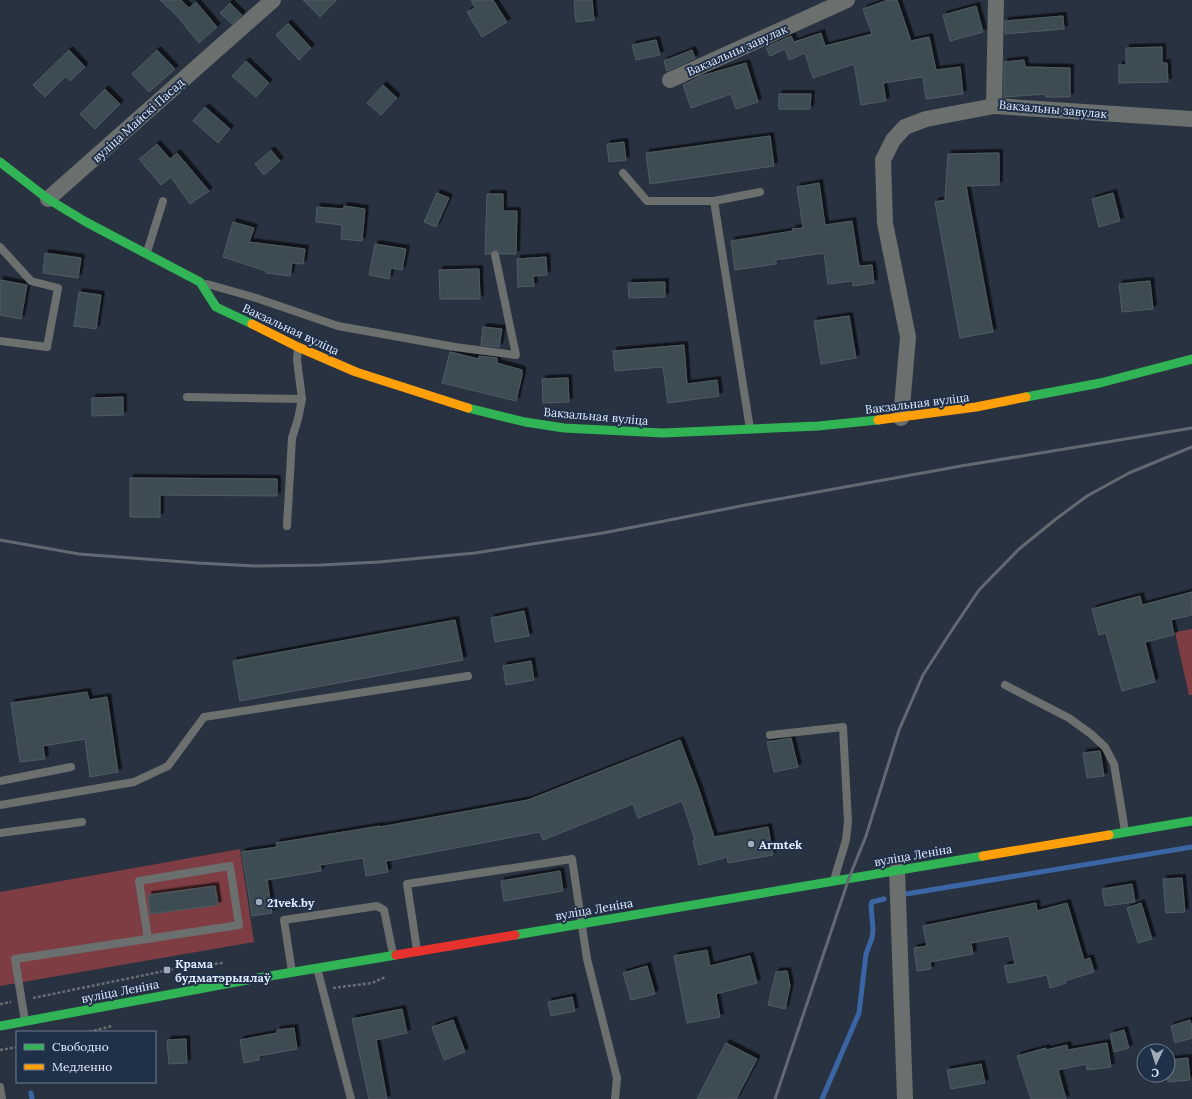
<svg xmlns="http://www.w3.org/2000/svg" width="1192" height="1099" font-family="Lora,serif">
<defs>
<filter id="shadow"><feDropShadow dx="3.5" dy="-3.5" stdDeviation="0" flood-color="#0009"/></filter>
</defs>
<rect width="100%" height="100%" fill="#293240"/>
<!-- green -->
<g fill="#7d3d43">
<polygon points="1192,629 1192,695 1189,695 1175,632"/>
<polygon points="240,849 254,942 0,986 0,892"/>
</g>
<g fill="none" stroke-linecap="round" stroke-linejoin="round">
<!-- stream -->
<g stroke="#3b66a5" stroke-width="5">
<polyline points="906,894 1192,847"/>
<polyline points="31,1093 32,1099"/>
<polyline points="822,1099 859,1013 866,954 872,938 873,930 871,905 872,902 884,899"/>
</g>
</g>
<!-- building -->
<g fill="#3e4b52" stroke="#4f5c62" filter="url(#shadow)">
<polygon points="160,0 181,0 189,8 196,2 217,27 199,43 177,16"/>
<polygon points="303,0 337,0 320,17"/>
<polygon points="471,0 493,0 507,22 482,37 467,12 475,8"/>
<polygon points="592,0 594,20 576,22 574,1"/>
<polygon points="888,0 897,0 911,41 929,37 936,70 960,67 963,94 926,99 923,77 883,83 886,101 861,105 854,64 813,78 805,53 789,60 785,49 770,56 766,47 791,36 794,42 821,33 825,46 872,34 863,9"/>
<polygon points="230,3 242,15 232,24 220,13"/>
<polygon points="976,6 983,32 950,41 943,15"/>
<polygon points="1063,16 1064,29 1005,34 1005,21"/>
<polygon points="288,23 311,48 299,60 276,35"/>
<polygon points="656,40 660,55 636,60 632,45"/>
<polygon points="1162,47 1162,63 1167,63 1168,82 1119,83 1119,65 1126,65 1126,48"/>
<polygon points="69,50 85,67 70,81 66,76 45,97 33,85"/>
<polygon points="157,50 175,69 149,92 132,74"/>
<polygon points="692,50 695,58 667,71 664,61"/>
<polygon points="1024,60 1025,67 1070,68 1070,97 1046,97 1046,94 1004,97 1004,62"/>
<polygon points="246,61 269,83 256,97 232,76"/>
<polygon points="746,63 758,102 736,109 731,94 691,108 683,85 701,76"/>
<polygon points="383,85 397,98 381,115 367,103"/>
<polygon points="105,89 120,104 95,129 80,114"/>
<polygon points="779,94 811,94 810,109 779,109"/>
<polygon points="205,107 230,129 218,143 193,121"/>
<polygon points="770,136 774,166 650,184 646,153"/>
<polygon points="624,142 626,160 609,162 607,144"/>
<polygon points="157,144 170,159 177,153 209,191 190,204 171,177 161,185 139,159"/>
<polygon points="271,150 280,161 264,175 255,164"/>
<polygon points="999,153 999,185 966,186 993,332 960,338 935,202 945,200 948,154"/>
<polygon points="819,183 825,225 852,221 859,266 872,265 874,283 853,286 853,281 828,284 824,253 776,260 776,264 735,270 731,241 793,231 792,229 803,228 797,187"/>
<polygon points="437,193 449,198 436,227 424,222"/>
<polygon points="1113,193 1120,221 1099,227 1092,199"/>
<polygon points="487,194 503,194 503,211 517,211 516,254 500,254 499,251 494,250 491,251 490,254 485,254"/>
<polygon points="344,206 365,209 362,241 341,239 342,225 316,222 317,207 344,209"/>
<polygon points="233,222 254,228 249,242 305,249 303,264 292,263 290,276 266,273 266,271 223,257"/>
<polygon points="375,244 406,249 402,270 391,268 389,279 369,275"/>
<polygon points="45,253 81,258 78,278 43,273"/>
<polygon points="546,257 547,275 533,276 534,286 518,287 517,259"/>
<polygon points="479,269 480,299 440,299 439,270"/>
<polygon points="0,280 27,285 21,319 0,315"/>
<polygon points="1150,281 1153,309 1122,312 1119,284"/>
<polygon points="665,282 665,297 629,298 628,283"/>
<polygon points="79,292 101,295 96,329 74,326"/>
<polygon points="849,316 856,358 821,364 814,321"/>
<polygon points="483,327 502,329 499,347 481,345"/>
<polygon points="684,345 687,384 717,380 719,396 668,403 663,367 615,371 613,351"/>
<polygon points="450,352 479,359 479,356 497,358 497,363 522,370 522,375 516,401 442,383"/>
<polygon points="568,378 569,402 543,403 542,379"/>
<polygon points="123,397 123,415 92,416 92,398"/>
<polygon points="130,478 277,479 277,496 160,495 160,517 130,517"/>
<polygon points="1192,592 1192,615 1171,620 1174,635 1145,642 1155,682 1122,691 1106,633 1099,635 1092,609 1140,596 1142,605"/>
<polygon points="524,611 529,636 495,642 491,618"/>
<polygon points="455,620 463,660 240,701 233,661"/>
<polygon points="531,661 534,680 506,685 503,666"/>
<polygon points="87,692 89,700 107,697 118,772 90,777 85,739 43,746 45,759 20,762 11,703"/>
<polygon points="791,738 798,767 774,772 767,742"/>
<polygon points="680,740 699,790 714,837 768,827 773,855 728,863 727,857 699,865 693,841 695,840 682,801 638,818 633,804 543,840 540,832 386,861 388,872 366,876 363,858 320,865 321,871 267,880 272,913 252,916 242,852 277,847 276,843 380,826 380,827 528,800"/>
<polygon points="1100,751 1104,776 1087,778 1083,753"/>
<polygon points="560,871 563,891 504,901 501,881"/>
<polygon points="1182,878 1185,912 1166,913 1163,879"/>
<polygon points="1132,884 1135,902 1105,906 1102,889"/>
<polygon points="215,886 218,905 150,914 148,895"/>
<polygon points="1036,903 1037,911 1067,903 1084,960 1090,958 1094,972 1065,981 1066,983 1050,988 1047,975 1008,983 1004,966 1015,964 1009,936 971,943 973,954 930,962 931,969 917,971 914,948 927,946 923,926"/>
<polygon points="1141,903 1152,939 1138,943 1127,908"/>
<polygon points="707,950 710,966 750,956 757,983 716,994 720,1017 687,1023 674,956"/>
<polygon points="647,966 655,994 631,1000 623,973"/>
<polygon points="787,971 790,986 785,1009 768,1005 776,972"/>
<polygon points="572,997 575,1011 551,1016 548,1002"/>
<polygon points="402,1009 407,1033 376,1040 387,1099 369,1099 352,1019"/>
<polygon points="453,1020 465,1052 444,1060 432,1027"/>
<polygon points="1190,1020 1192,1027 1192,1038 1175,1043 1171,1026"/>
<polygon points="294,1028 297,1049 259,1056 259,1060 244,1063 240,1040 277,1033 277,1030"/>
<polygon points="1124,1030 1129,1048 1114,1052 1110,1034"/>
<polygon points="186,1039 187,1063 169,1064 167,1040"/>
<polygon points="726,1043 757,1059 736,1099 697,1099"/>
<polygon points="1107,1043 1111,1067 1087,1070 1086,1064 1058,1070 1066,1099 1031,1099 1017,1056 1046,1048 1046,1050 1067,1045 1068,1050"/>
<polygon points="1188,1058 1190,1080 1168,1082 1168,1060"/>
<polygon points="981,1064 985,1083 951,1089 947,1070"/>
</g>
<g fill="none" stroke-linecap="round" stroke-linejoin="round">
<!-- path -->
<g stroke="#686e71" stroke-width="2.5" stroke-dasharray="3 2" stroke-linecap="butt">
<polyline points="333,988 372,983 385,977"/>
<polyline points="33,998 179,968 223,963"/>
<polyline points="0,1004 11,1002"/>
<polyline points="89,1032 112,1026"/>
<polyline points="0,1050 17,1047"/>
</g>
<!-- lane -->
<g stroke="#6b706e" stroke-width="8">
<polyline points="623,173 647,201 714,201 760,192"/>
<polyline points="714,201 750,429"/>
<polyline points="0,247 31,281 58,288 47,347 0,341"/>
<polyline points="147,252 163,201"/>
<polyline points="207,284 256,298 338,326 455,347 516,355 495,255"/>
<polyline points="187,397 302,399"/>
<polyline points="287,526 292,438 298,419 302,399 297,360 298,347"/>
<polyline points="1005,685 1069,718 1091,734 1105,747 1114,764 1125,831"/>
<polyline points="770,735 843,727 848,822 846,840 834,880"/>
<polyline points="0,781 71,767"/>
<polyline points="0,805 134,782 168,766 204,717 468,676"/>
<polyline points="0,833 82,822"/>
<polyline points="417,950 407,884 572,859 587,959 617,1078 615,1099"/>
<polyline points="317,968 351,1099"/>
<polyline points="292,972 284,920 377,906 384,910 393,954"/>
<polyline points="25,1021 15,959 239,925 230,866 139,881 148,939"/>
<polyline points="0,1087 2,1099"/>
</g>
<!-- street -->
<g stroke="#6b706e" stroke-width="16">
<polyline points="996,0 994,106 1192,119"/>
<polyline points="670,80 847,0"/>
<polyline points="48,199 273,0"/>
<polyline points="901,418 908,337 885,223 883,160 893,140 905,127 926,119 994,106"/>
<polyline points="897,870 905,1099"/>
</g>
<!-- fast -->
<g stroke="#30b455" stroke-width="9">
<polyline points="0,162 48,199 86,222 200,282 216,307 252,324"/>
<polyline points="1026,397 1100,383 1192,359"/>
<polyline points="468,408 525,422 564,428 663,433 818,426 878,420"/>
<polyline points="1109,835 1192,821"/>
<polyline points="515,935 983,856"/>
<polyline points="0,1026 258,978 396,955"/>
</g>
<!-- slow -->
<g stroke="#ff9f0a" stroke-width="9">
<polyline points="252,324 298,347 356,372 468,408"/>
<polyline points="878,420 976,407 1026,397"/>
<polyline points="983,856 1109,835"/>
</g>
<!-- jam -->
<polyline stroke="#e5322d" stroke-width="9" points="396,955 515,935"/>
<!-- rail -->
<g stroke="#636970" stroke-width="3">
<polyline points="0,540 79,554 198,563 255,566 321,565 379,562 475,553 603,533 751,504 961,466 1192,428"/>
<polyline points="775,1099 849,878 866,836 899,730 923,675 952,630 979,590 1019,549 1056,519 1087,496 1129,473 1192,447"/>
</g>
</g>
<!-- markers -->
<g fill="#a1acbb" stroke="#203049" stroke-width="1.5">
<circle cx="751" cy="844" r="4"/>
<circle cx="259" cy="902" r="4"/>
<rect x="163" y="966" width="8" height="8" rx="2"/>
</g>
<g text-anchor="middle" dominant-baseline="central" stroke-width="4" stroke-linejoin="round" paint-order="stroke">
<!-- street labels -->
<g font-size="12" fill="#e2edfd" stroke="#203049">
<text transform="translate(737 50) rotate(-24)">Вакзальны завулак</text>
<text transform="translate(1053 109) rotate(5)">Вакзальны завулак</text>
<text transform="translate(138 120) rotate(-42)">вуліца Майскі Пасад</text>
<text transform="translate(291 329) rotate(25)">Вакзальная вуліца</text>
<text transform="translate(917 403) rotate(-7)">Вакзальная вуліца</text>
<text transform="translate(596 416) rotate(5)">Вакзальная вуліца</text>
<text transform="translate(913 855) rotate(-10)">вуліца Леніна</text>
<text transform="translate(594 909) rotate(-10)">вуліца Леніна</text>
<text transform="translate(120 991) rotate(-11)">вуліца Леніна</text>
</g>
<!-- poi labels -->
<g font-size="12" font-weight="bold" fill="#e2edfd" stroke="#203049" text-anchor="start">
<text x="759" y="844">Armtek</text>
<text x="267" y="902">21vek.by</text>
<text x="175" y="963">Крама<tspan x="175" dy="14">будматэрыялаў</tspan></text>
</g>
</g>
<!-- legend -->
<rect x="16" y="1031" width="140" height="52" fill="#203049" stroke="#6e7c91"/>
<rect x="24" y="1044" width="20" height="6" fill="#30b455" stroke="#6e7c91"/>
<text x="52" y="1051" font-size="12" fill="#e2edfd">Свободно</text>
<rect x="24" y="1064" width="20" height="6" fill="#ff9f0a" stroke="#6e7c91"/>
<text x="52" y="1071" font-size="12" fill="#e2edfd">Медленно</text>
<!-- north arrow -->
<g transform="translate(1156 1063) rotate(184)"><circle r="19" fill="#203049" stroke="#6e7c91"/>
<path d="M0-3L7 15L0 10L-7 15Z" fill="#a1acbb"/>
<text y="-6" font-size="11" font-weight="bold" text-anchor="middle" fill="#e2edfd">С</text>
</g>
</svg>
